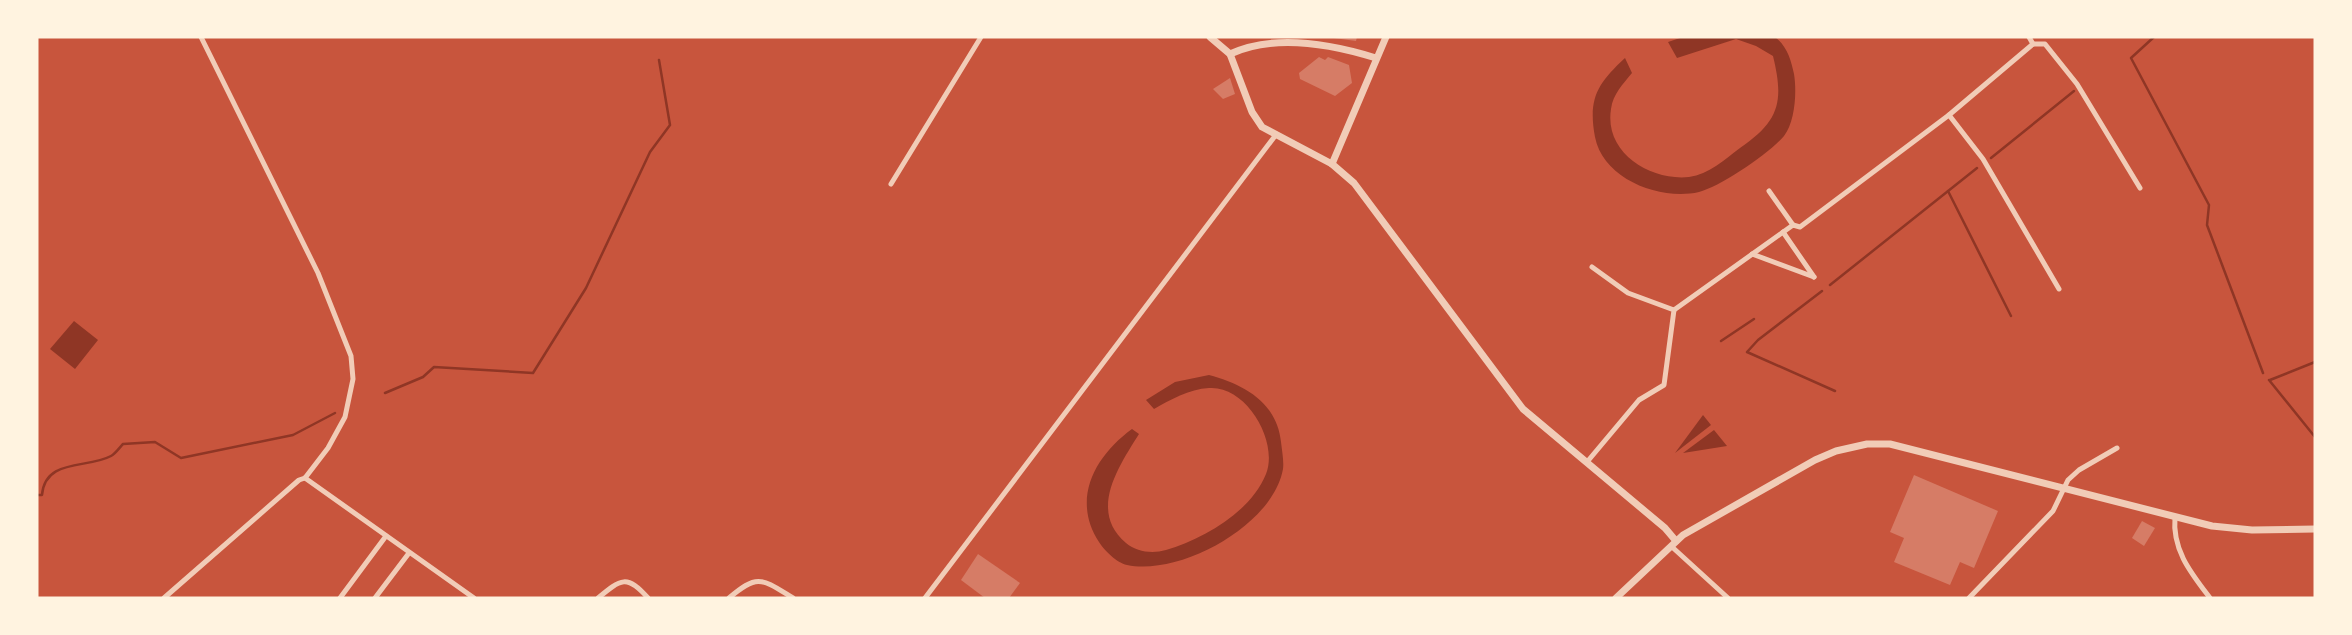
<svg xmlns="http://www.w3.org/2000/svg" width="2352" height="635" font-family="'Titillium Web',sans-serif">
<rect width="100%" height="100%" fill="#c8553d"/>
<!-- water -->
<g fill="#8f3625">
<path d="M1683,37H1775C1787,46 1791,60 1794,74C1797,92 1795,122 1784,136C1770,153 1720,187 1699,192C1660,201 1603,179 1595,137C1588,99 1597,84 1625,58L1632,73C1623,84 1613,94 1611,109C1604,153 1650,181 1689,177C1709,174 1724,160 1740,148C1780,121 1784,101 1773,56L1756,46L1736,39L1677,58L1668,42Z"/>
<polygon points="74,321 98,340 75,369 50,349"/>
<path d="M1209,375C1243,384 1277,402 1281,442C1282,451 1284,461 1283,469C1273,525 1181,576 1127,565C1117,563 1104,550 1099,542C1071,499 1095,456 1132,429L1139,434C1119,466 1088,511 1126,543C1137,552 1152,554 1166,550C1203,539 1250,513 1266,474C1279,441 1246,385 1209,388C1189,389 1170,400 1154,409L1146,400L1175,382Z"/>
<polygon points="1703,415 1711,425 1675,453"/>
<polygon points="1714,430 1727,446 1683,453"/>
</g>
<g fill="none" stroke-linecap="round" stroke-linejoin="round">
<!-- stream -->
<g stroke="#8f3625" stroke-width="2.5">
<polyline points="2154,37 2131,58 2209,205 2207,225 2263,373"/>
<polyline points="1991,158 2074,91"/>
<polyline points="1948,191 2011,316"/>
<polyline points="1830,285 1977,168"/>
<polyline points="1822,291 1758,340 1747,352 1835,391"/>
<polyline points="1721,341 1754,319"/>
<polyline points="2269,380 2315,437"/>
<polyline points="2270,380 2315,362"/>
<polyline points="385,393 423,377 434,367 533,373 586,288 650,152 670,125 659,60"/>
<path d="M37,495H42C45,458 87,469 111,456C115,454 120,447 123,444L155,442L181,458L293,435L335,413"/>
</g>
</g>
<!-- building -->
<g fill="#d67c66">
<polygon points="1326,37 1357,37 1356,41"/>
<polygon points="1319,57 1325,60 1328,57 1349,65 1352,83 1335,96 1300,79 1299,73"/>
<polygon points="1230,78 1235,94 1223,99 1213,89"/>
<polygon points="1914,475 1998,511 1974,568 1960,562 1950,585 1894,562 1904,538 1890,532"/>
<polygon points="2142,521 2155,528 2144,546 2132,538"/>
<polygon points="978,554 1020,583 1009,598 985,598 961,580"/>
</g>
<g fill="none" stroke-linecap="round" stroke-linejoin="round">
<!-- minor -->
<g stroke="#f1ccb7" stroke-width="5">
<polyline points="2029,37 2033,44 1949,115 1983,159 2059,289"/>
<polyline points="2033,44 2045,44 2077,84 2140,188"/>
<polyline points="891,184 981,37"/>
<polyline points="1769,191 1793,225"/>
<polyline points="1783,232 1814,277"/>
<polyline points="1752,254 1814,277"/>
<polyline points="1674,310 1793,225 1800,227 1949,115"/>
<polyline points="1587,462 1639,400 1664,385 1674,310 1628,293 1592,267"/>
<polyline points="305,478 474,598"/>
<path d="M2175,517C2172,550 2191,573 2210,598"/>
<polyline points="1671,546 1728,598"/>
<polyline points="164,598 299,480 305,478 328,448 345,417 353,379 351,356 318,273 201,37"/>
<polyline points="340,598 386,536"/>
<polyline points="375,598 409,553"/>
<path d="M598,598C621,579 627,574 648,598"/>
<path d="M729,598C758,573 762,579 793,598"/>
<polyline points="925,598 1275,136"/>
<polyline points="1969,598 2053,511 2068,480 2079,470 2117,448"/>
</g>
<!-- tertiary -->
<g stroke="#f1ccb7" stroke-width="7">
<polyline points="1210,37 1230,54 1252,112 1262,127 1332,164 1354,183 1523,409 1665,528 1676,541"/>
<path d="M1230,54C1275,33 1331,44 1376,58"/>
<polyline points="1332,164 1386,37"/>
<polyline points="1616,598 1683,535 1815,460 1836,451 1867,444 1890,444 2212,526 2252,530 2315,529"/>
</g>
</g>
<!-- border -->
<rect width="2352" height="635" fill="none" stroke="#fff3e0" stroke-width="77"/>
</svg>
